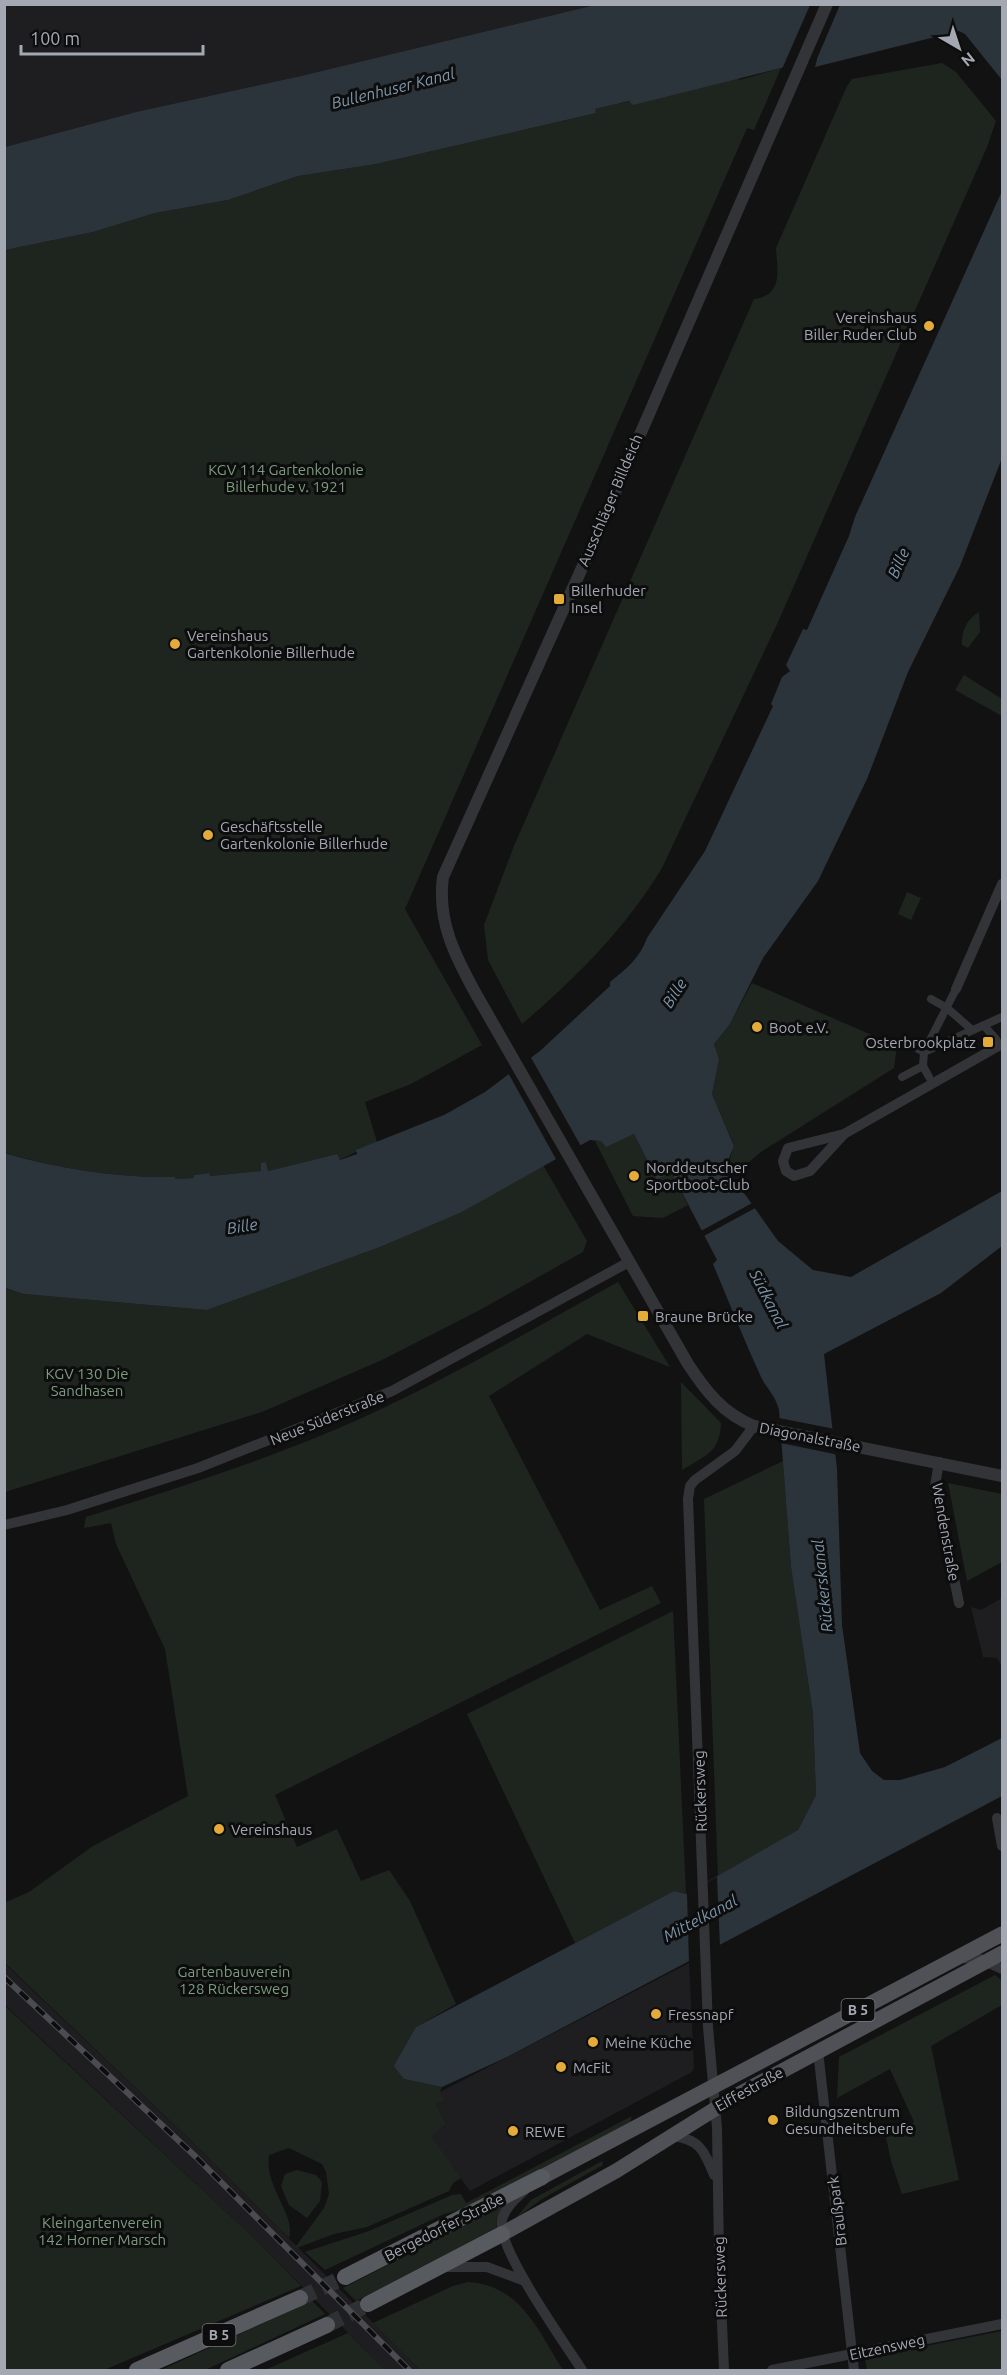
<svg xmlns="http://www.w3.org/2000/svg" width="1007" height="2375" font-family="Ubuntu,sans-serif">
<rect width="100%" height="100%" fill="#121213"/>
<!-- built -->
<g fill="#1e1e20">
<polygon points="4,5 595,5 301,76 136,112 5,147"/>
<polygon points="1002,1598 1002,1666 997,1658 983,1657 971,1607 981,1610"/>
<polygon points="4,1963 208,2157 420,2370 385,2370 253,2237 5,2005"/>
<polygon points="689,1963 694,2068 692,2072 470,2191 430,2136 446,2124 436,2104 440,2092"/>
</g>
<!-- green -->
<g fill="#1e251f">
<path d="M942,63L956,72L996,121L987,147L778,622L662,868C625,929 576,978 522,1024L488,960L484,925L514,846L754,299C784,295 777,270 776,248L847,86L852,79Z"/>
<path d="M781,68L754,130L747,128L405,909L482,1045L411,1084L365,1102L377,1142L339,1160L337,1154L268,1171L266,1162L262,1171L209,1176L208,1173L194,1175V1178L175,1179L174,1177C117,1178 60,1169 5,1153V250L93,232L155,213L228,200L298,176L376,164L596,113L594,109C642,98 690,90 737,77L740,80Z"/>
<path d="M979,612L980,632L968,648L962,645C961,631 967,619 979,612Z"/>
<polygon points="964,675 1002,699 1002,716 955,690"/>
<polygon points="907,892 921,898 911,920 898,914"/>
<polygon points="752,983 897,1046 894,1068 761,1152 732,1176 730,1159 734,1145 712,1094 719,1059 714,1044 730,1024"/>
<polygon points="634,1134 657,1178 672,1173 688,1205 663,1218 633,1216 595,1141 601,1141 606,1146"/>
<polygon points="543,1165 587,1241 583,1252 478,1311 382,1360 262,1412 5,1492 4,1288 24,1294 207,1310 380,1247 460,1213"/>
<path d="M618,1282L670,1367L587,1334L489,1396L600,1610L652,1586L661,1603L275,1795L297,1847L337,1829L361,1881L389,1870L410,1901L456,2004L416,2027L404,2079L442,2087L440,2092L444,2100L436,2104L446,2124L431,2136L461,2178L453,2183L449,2191L367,2227L334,2234L294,2249L324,2208L329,2194L326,2172L322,2164L289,2148L269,2155C264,2187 296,2214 289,2238L208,2157L5,1963L4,1903L29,1892L93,1846L188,1796L165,1649L116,1544L111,1523L84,1528L86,1517C180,1487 274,1458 364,1417C452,1377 534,1328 618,1282Z"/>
<path d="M681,1382L721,1423C720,1452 705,1456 682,1470Z"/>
<polygon points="783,1461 791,1567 813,1714 816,1795 798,1830 718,1878 704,1499"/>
<polygon points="948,1483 1002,1494 1002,1562 967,1581"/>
<polygon points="673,1611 686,1894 674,1891 575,1943 467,1714"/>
<polygon points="995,1975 1002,1981 1002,2005 931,2046 959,2180 902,2194 891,2161 886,2137 914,2122 890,2069 837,2098 839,2057"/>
<polygon points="4,2005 253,2237 301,2286 104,2370 5,2370"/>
<polygon points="632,2116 630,2122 467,2208 444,2214 325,2270 305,2252 369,2231 452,2195 461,2194 466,2203"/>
<polygon points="602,2161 603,2165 542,2199 516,2218 531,2200"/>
<polygon points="297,2170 316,2175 322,2182 320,2201 307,2218 289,2205 281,2186 285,2174"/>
<polygon points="501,2207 503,2209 496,2221 496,2228 356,2301 343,2288"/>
<path d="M468,2282C521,2285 538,2331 563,2370H420L373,2323L453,2286Z"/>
<polygon points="312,2301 325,2314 205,2370 161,2370"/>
<polygon points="1002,2331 1002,2370 867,2370 865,2358"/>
<polygon points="348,2333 385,2370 265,2370"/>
</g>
<!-- water -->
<g fill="#2c343b">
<polygon points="595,5 1002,5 1002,80 965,34 959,31 815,67 817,59 633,105 629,101 595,109 596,113 376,164 298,176 228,200 155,213 93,232 5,250 5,147 136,112 301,76"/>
<path d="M1002,191V458L960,566L908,672L867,779L818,881L763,958L730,1024L714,1044L719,1059L712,1094L734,1146L729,1158L732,1176L778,1241L813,1270L851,1277L1002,1191V1246L941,1293L824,1354L837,1469L842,1625L860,1753L872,1771L884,1780H900L945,1767L1002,1738V1796L507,2057L442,2087L404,2079L394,2066L416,2027L674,1891L686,1894L798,1830L816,1795L813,1714L791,1567L779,1410C776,1396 767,1389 761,1377C744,1340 729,1302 713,1264L717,1260L672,1173L657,1179L634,1134L606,1147L601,1141L590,1140L460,1213L380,1247L207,1310L24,1294L5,1288L4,1153C60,1169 117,1178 175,1177V1179L194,1178V1175L209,1173L210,1176L261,1171V1163L266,1162L268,1171L337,1154L340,1160L357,1154L356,1150L444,1115L485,1092L540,1051L610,986V982C626,969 640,958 647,938L705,851L773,706L771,704L782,677L790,671L786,665L803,629L807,630L849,536L855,517Z"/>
</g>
<!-- pier -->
<g fill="#121213">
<polygon points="810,5 840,5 816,61 782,69"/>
<polygon points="529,1054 582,1148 557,1161 507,1071"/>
<polygon points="754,1202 757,1207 702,1237 699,1232"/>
<polygon points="779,1418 835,1429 839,1455 781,1443"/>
<polygon points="717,1877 720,1947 689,1963 687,1893"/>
</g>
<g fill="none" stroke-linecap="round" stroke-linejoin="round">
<!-- trunk-tunnel -->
<g stroke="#2f3033" stroke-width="16" stroke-dasharray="16 8" stroke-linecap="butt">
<polyline points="300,2298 345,2277"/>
<polyline points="327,2325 368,2304"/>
</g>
<!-- pedestrian -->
<g stroke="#333438" stroke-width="8">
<polyline points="931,999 947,1008 971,1029"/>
<polyline points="985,1027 996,1039"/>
<polyline points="911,1045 924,1052 956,989"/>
<polyline points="923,1066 929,1077"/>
<polyline points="902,1077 923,1066 924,1052 1002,1017"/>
</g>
<!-- minor -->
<g stroke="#333438" stroke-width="10">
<polyline points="956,989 1002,884"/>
<polyline points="844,1134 1002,1044"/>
<polygon points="844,1134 810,1171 794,1176 786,1171 783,1161 788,1148"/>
<polyline points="939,1462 935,1486 959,1603"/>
<polyline points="4,1525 67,1510 198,1468 392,1391 629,1262"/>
<polyline points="997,1818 1002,1846"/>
<polyline points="960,1958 980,1959 1002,1969"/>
<polyline points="818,2051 854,2370"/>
<path d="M670,2136C699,2138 704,2150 714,2175"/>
<path d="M524,2191C515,2199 505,2208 502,2220C495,2246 566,2345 582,2370"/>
<polyline points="445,2267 487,2267 525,2281"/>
<polyline points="724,2370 719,2253 717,2128 708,2027 688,1499 690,1486 695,1480 735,1451 754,1426"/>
<polyline points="772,2370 1002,2324"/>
</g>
<!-- tertiary -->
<path stroke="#333438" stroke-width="12" d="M827,4L586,559L443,877C437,921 455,956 476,994L688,1364C705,1390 723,1414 754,1426L1002,1476"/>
<!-- primary -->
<g stroke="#4f5156" stroke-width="15">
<polyline points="542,2177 1002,1934"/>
<polyline points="502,2234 616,2171 739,2094 1002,1953"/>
</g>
<!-- trunk -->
<g stroke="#575a5f" stroke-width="16">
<polyline points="345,2277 542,2177"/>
<polyline points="368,2304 502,2234"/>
<polyline points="137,2370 300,2298"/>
<polyline points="228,2370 327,2325"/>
</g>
<defs>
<polyline id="rail" points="4,1977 196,2157 409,2370"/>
</defs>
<!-- rail casing -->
<use href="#rail" stroke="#4a4c51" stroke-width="6"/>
<!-- rail -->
<use href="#rail" stroke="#0d0d0e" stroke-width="4" stroke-dasharray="11" stroke-linecap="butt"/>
</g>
<!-- markers -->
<g fill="#e3ab3a" stroke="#0d0d0e" stroke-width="2">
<circle cx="929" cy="326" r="6"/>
<rect x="553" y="593" width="12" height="12" rx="3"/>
<circle cx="175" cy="644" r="6"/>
<circle cx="208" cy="835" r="6"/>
<circle cx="757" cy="1027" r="6"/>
<rect x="982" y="1036" width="12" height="12" rx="3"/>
<circle cx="634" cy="1176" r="6"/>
<rect x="637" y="1310" width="12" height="12" rx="3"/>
<circle cx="219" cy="1829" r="6"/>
<circle cx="656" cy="2014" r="6"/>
<circle cx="593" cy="2042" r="6"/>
<circle cx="561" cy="2067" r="6"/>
<circle cx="773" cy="2120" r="6"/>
<circle cx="513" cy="2131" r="6"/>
</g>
<g text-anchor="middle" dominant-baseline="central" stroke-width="6" stroke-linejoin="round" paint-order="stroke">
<!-- shield labels -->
<g fill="#0d0d0e" stroke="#777a82" stroke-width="1.5">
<rect x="841.5" y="1999" width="33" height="22" rx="4.5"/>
<rect x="202.5" y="2324" width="33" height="22" rx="4.5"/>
</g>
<g font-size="14" font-weight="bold" fill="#a4a8b3">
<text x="858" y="2010">B 5</text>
<text x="219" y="2335">B 5</text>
</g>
<!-- poi labels -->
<g font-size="15" fill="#a4a8b3" stroke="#0d0d0e" text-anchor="start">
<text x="917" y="317" text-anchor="end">Vereinshaus<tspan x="917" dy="17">Biller Ruder Club</tspan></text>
<text x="571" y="590">Billerhuder<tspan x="571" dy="17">Insel</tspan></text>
<text x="187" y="635">Vereinshaus<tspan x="187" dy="17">Gartenkolonie Billerhude</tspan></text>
<text x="220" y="826">Geschäftsstelle<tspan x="220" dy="17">Gartenkolonie Billerhude</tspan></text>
<text x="769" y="1027">Boot e.V.</text>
<text x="976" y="1042" text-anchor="end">Osterbrookplatz</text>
<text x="646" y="1167">Norddeutscher<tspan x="646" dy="17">Sportboot-Club</tspan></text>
<text x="655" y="1316">Braune Brücke</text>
<text x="231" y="1829">Vereinshaus</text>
<text x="668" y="2014">Fressnapf</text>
<text x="605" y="2042">Meine Küche</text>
<text x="573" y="2067">McFit</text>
<text x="785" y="2111">Bildungszentrum<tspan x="785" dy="17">Gesundheitsberufe</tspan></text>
<text x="525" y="2131">REWE</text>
</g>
<!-- park labels -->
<g font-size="15" fill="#7c9c7e" stroke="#0d0d0e">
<text x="286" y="469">KGV 114 Gartenkolonie<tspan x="286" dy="17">Billerhude v. 1921</tspan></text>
<text x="87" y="1373">KGV 130 Die<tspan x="87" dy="17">Sandhasen</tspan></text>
<text x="234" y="1971">Gartenbauverein<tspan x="234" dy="17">128 Rückersweg</tspan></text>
<text x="102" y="2222">Kleingartenverein<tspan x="102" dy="17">142 Horner Marsch</tspan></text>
</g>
<!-- street labels -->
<g font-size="15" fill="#a4a8b3" stroke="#0d0d0e">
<text transform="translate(610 500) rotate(-67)">Ausschläger Billdeich</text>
<text transform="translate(327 1418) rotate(-22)">Neue Süderstraße</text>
<text transform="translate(810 1437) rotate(11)">Diagonalstraße</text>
<text transform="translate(946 1532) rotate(80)">Wendenstraße</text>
<text transform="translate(700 1791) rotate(-92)">Rückersweg</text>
<text transform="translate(749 2089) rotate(-29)">Eiffestraße</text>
<text transform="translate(837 2211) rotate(-97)">Braußpark</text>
<text transform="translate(444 2227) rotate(-27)">Bergedorfer Straße</text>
<text transform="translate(720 2277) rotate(-92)">Rückersweg</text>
<text transform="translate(887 2347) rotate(-12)">Eitzensweg</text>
</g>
<!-- water labels -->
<g font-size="16" font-style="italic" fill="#7d96ab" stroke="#0d0d0e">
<text transform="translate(393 88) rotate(-14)">Bullenhuser Kanal</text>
<text transform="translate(898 563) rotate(-66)">Bille</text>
<text transform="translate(674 993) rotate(-57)">Bille</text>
<text transform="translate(242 1226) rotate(-9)">Bille</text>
<text transform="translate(769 1299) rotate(63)">Südkanal</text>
<text transform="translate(822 1586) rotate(-96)">Rückerskanal</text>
<text transform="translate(700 1918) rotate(-28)">Mittelkanal</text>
</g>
</g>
<!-- border -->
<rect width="1007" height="2375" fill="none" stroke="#a4a8b3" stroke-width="12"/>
<!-- north arrow -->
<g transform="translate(959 48) rotate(141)" stroke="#0d0d0e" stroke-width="4.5" paint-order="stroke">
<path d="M0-4.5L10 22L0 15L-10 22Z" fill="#a4a8b3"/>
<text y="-9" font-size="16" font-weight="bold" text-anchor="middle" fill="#a4a8b3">N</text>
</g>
<!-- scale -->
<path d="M21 45v9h182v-9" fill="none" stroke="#a4a8b3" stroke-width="3"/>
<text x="30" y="45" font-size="18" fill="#a4a8b3" stroke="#0d0d0e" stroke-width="4.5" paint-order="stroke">100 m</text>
</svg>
